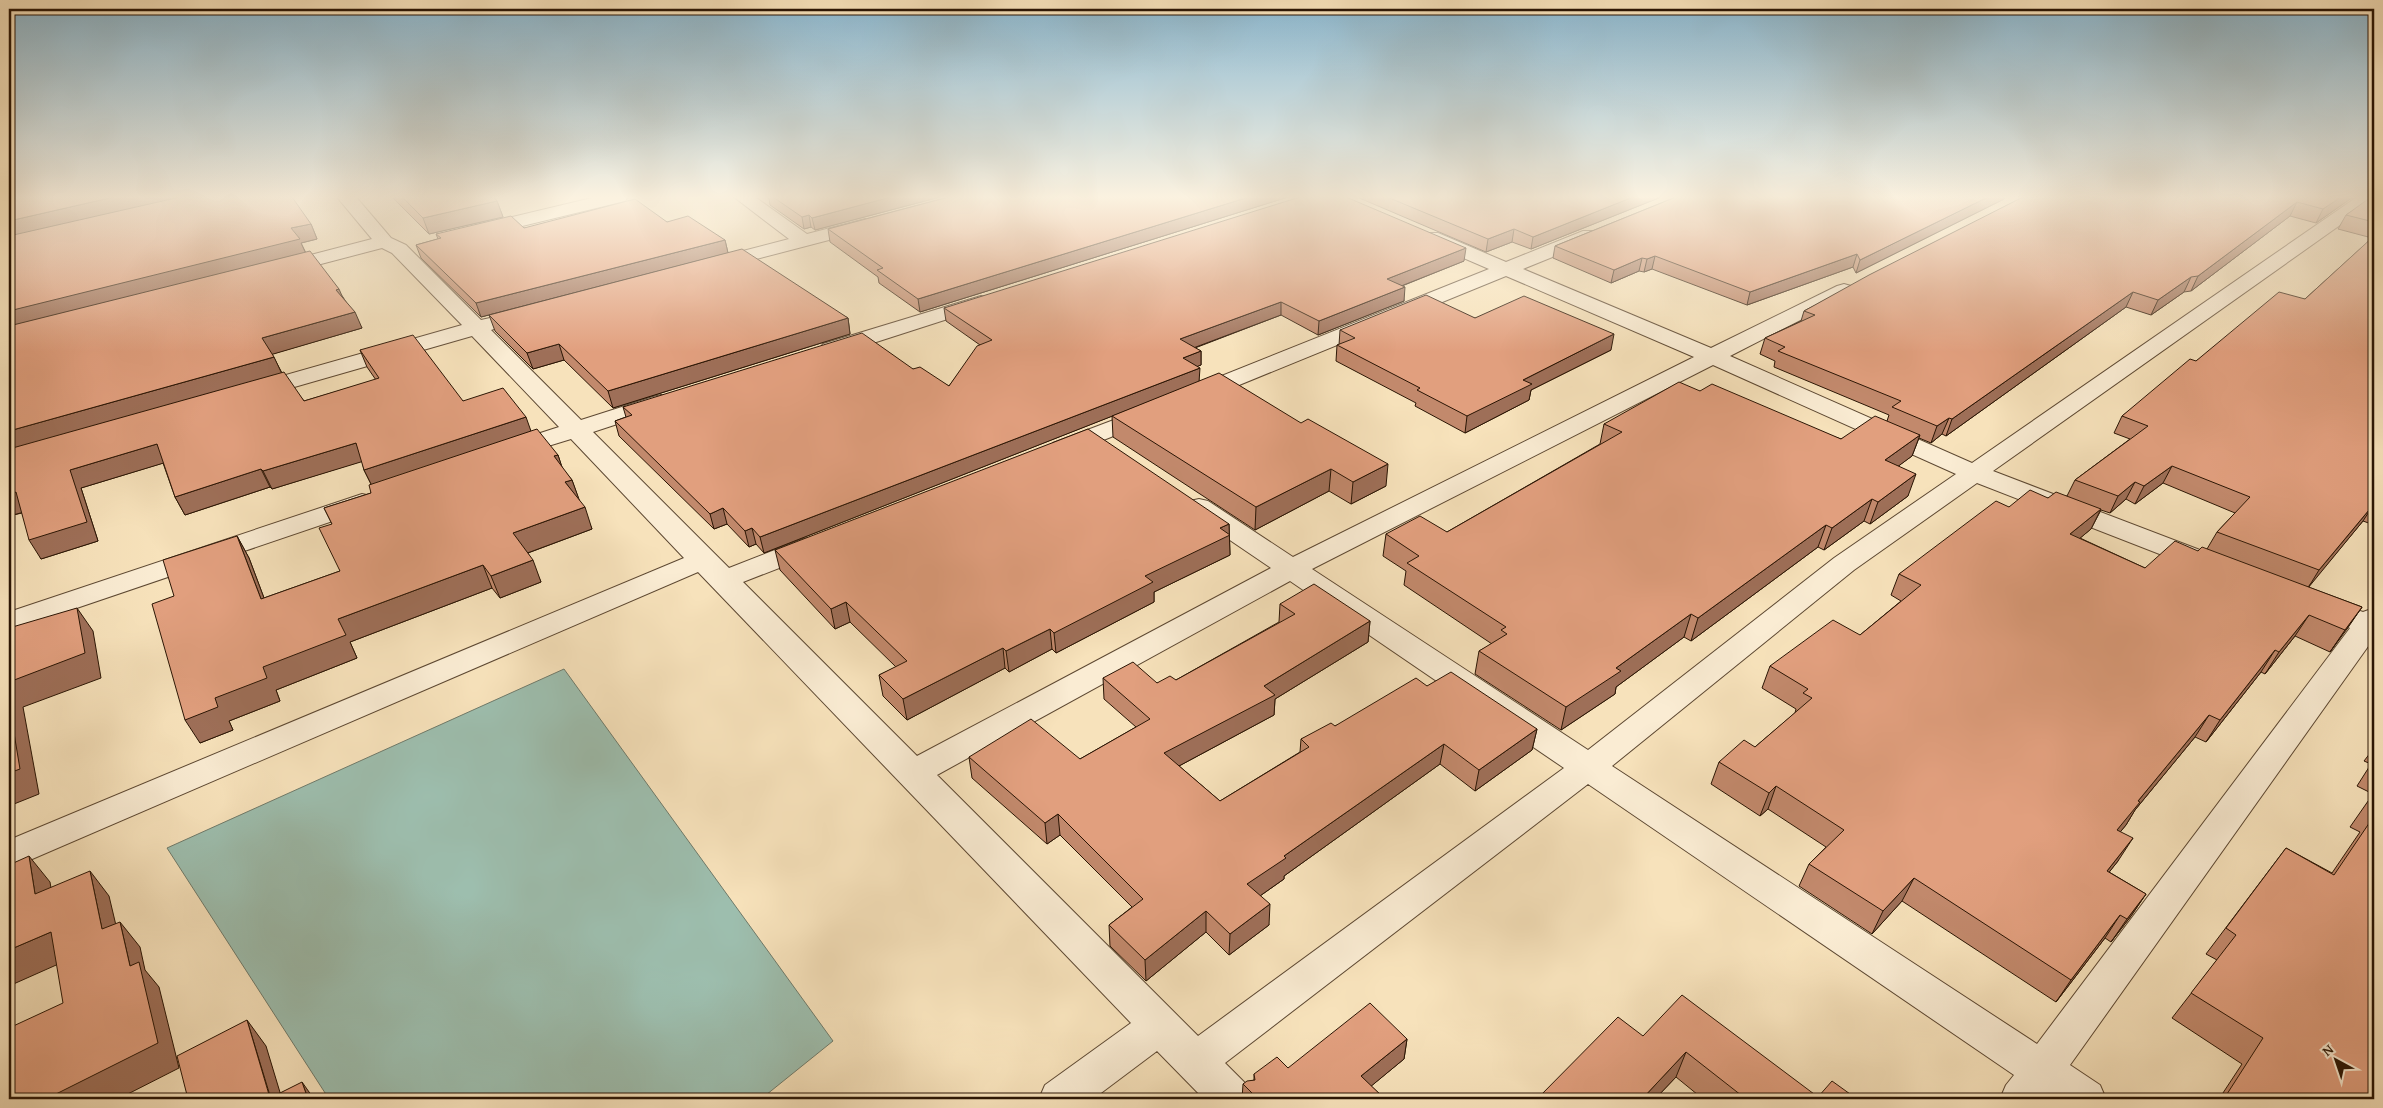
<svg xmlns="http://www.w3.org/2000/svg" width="2383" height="1108" font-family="'Gentium Book Plus',serif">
<rect width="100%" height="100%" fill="#f7e2bb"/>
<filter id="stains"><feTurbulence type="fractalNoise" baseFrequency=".004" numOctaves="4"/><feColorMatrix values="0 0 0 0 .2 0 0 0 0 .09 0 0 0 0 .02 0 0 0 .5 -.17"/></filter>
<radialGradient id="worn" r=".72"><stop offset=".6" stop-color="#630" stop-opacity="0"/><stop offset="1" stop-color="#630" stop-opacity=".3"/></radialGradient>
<!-- water -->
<polygon fill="#9dbeae" stroke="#6f7a6a" points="564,669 833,1041 761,1099 329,1099 167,848"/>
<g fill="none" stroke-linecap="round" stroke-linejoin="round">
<defs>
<g id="minor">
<path d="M337,197H356L391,238L406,245L481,320L490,318L497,320L501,324L497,328L491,330L581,420L653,397L661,395L669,397L673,402L669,407L593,432L729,568L803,539L813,537L823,539L827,545L823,551L743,582L917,756L1271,568L1190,513L1186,507L1190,501L1199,499L1208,501L1293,557L1694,357L1506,276L1205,399L1197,401L1189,399L1185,394L1189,389L1489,269L1424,241L1422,237L1424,233H1438L1506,262L1583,231H1597L1599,235L1597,239L1523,269L1711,348L1837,286L1844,284L1851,286L1854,290L1851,294L1730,356L1972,463L2357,197H2374V201L1993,471L2213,555L2217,561L2213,567L2203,569L2193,567L1977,483L1854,570L1612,766L2037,1044L2350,628L2310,612L2306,606L2310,600L2320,597L2363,612L2374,608V638L2070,1065L2100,1085L2106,1099L2047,1098L2046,1099H2000L2006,1085L2014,1075L1588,784L1225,1063L1247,1085L1253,1099H1204L1157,1051L1093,1099H1039L1045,1085L1131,1023L698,572L9,869V840L684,558L571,439L509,458L500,456L497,451L500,446L559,427L472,336L263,396L255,398L247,396L244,391L247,386L462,325L392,253L382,248L279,275L272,273L269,269L272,265L372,239ZM1713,365L1956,474L1834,558L1588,750L1312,569ZM1290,581L1564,768L1198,1036L937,775Z"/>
<polygon points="596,197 628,197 625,201 481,236 474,234 472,230 474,226"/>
<polygon points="734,197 755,197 807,234 865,219 871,221 874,225 871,229 722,268 715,270 708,268 705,264 708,260 789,239"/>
<polygon points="981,296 988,298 991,302 988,306 839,354 831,356 823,354 820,349 823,344"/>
<polygon points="1148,407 1156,409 1160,414 1156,419 1071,453 1062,455 1053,453 1050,448 1053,443"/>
<polygon points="362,494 371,496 375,502 371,508 9,631 9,612"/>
</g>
</defs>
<!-- minor casing -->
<use href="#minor" stroke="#5d4832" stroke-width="2"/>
<!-- minor -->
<use href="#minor" fill="#faecd3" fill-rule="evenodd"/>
</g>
<!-- wall -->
<g fill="#c2896c" stroke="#2a1504" fill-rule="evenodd">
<polygon points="9,197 311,224 317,239 301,243 306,253 343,297 362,328 272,354 282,373 304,401 376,380 367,367 360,350 463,401 531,431 558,455 562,468 572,480 579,500 592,529 528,553 541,582 500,598 492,588 350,642 357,658 276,690 280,701 229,721 233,730 200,743 174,596 237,536 249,558 264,598 340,571 332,524 324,508 371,493 371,484 364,470 362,461 272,489 270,487 185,515 175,497 163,463 81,488 98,541 41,559 22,513 9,516"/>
<polygon points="392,197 494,197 497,201 503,217 429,234"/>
<polygon points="767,197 940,197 815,230 811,227 804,229 770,205 769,198"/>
<polygon points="949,197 1288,197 920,312 879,283 878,277 830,242 828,229"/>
<polygon points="1357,197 1661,197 1531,249 1512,242 1486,252"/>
<polygon points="1676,197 2005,197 2004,199 1856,273 1853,267 1747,305 1652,269 1644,272 1639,271 1611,283 1553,258 1555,246"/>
<polygon points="2023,197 2353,197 2316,223 2290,216 2191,291 2184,292 2151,315 2126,307 1946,436 1942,434 1931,443 1919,438 1912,456 1898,466 1908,496 1870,524 1864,521 1824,550 1818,547 1691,641 1684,637 1616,687 1615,694 1561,730 1475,674 1479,651 1492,644 1404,585 1406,571 1383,556 1386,534 1447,532 1600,444 1604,424 1700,391 1841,439 1887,421 1889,415 1774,367 1775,361 1760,354 1765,338 1801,321 1804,311"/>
<path d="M2374,197V525L2363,521L2308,587L2362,607L2330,652L2295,636L2265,674L2261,672L2206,742L2195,737L2135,810L2126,825L2120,832L2118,861L2109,872L2146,894L2131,916L2111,942L2105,938L2056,1002L1902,901L1872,934L1799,886L1809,864L1826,847L1768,809L1760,816L1711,784L1719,762L1755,747L1795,713L1796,709L1762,688L1770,666L1860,635L1901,601L1891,595L1899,574L2009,507L2048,498L2067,496L2075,480L2130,439L2114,433L2122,416L2196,361L2305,299L2372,238L2338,229L2346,215ZM2163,483L2235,513L2217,532L2207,549L2198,551L2145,568L2080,538L2091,529L2101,510L2110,513L2126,499L2135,504Z"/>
<polygon points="667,222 725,240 728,253 848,318 850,334 613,408 564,360 533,369 495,331 489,315 719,255 481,317 421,258 416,245 438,239 436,234 524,228"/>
<polygon points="1464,261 1402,286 1404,301 1318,335 1281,315 1195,348 1201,351 1201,365 1197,366 1199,381 1386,486 1351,504 1329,491 1255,530 1113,437 1112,416 764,553 756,544 749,547 727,524 714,529 619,436 615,421 626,417 623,407 913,369 949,386 980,345 946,321 944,308"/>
<polygon points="1475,318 1611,350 1531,390 1529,400 1465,433 1415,406 1416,403 1336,361 1337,345 1339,345 1340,330"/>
<polygon points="1229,524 1230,555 1154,592 1154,602 1056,653 1052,649 1009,672 1005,668 907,720 883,696 879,675 896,667 850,622 835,629 780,570 775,550"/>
<polygon points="1280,604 1370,621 1368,642 1275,699 1274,715 1179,766 1220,801 1300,752 1301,739 1335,726 1427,686 1537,729 1532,750 1475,791 1440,764 1284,876 1284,879 1260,896 1269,925 1229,955 1206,932 1146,981 1110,946 1109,925 1132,907 1060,835 1047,844 972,778 969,757 1080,759 1136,727 1104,699 1103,678 1157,683 1176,680 1279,622"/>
<polygon points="2374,748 2374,1099 2219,1099 2242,1064 2172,1018 2217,960 2206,954 2286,848 2332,873 2360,832 2350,827 2373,794 2357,786 2371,764 2364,761"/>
<polygon points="1643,1036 1818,1097 1857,1099 1703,1099 1676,1077 1655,1099 1537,1099"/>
<polygon points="1407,1039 1404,1059 1371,1086 1385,1099 1242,1099 1243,1084 1254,1080 1254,1074 1288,1068"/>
</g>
<!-- shaded-wall -->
<g fill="#9e6f58" stroke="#2a1504">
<polygon points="114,197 186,197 9,238 9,221"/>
<polygon points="891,197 940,197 815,230 812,218"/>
<polygon points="1249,197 1288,197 920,312 918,299"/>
<polygon points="1633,197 1661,197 1531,249 1533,237"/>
<polygon points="1988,197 2005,197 2004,199 1856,273 1860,260"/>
<polygon points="2341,197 2353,197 2316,223 2323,209"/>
<polygon points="497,201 503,217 429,234 423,218"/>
<polygon points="2297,202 2290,216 2191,291 2198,276"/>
<polygon points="809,215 811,227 804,229 802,217"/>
<polygon points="311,224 317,239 301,243 306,254 9,330 9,311 291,228"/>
<polygon points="1514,229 1512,242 1486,252 1488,239"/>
<polygon points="725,240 728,253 481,317 476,303"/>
<polygon points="1466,248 1464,261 1386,292 1387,279"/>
<polygon points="1857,254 1853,267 1747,305 1750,292"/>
<polygon points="1655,256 1652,269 1644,272 1647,259"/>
<polygon points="1642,258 1639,271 1611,283 1614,270"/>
<polygon points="2191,277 2184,292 2151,315 2158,300"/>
<polygon points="1405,287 1404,301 1318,335 1319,321"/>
<polygon points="339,289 346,305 336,290"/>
<polygon points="2133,292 2126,307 1946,436 1952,419"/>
<polygon points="1281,302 1281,315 1180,353 1180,339"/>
<polygon points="355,312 362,328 270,355 262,338"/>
<polygon points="848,318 850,334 613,408 608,391"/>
<polygon points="1614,334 1611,350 1531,390 1529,400 1465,433 1467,416 1523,380"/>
<polygon points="559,344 564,360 533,369 527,353"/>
<polygon points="1201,351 1201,365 1183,372 1183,358"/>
<polygon points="274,357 282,374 9,452 9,431"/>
<polygon points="1200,368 1199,382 764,553 760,537"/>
<polygon points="526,417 532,434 373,488 364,470"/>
<polygon points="1949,418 1942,434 1931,443 1937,426"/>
<polygon points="1920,435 1912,456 1877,482 1885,460"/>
<polygon points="356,443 364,461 272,489 263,471"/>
<polygon points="157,444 167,462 81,488 98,541 41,559 29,540 70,470"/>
<polygon points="558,455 565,476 554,456"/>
<polygon points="1388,464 1386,486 1351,504 1353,482"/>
<polygon points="2172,466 2163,483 2135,504 2144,486"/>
<polygon points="261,469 270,487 185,515 175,497"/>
<polygon points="1331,469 1329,491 1255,530 1256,507"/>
<polygon points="1916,474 1908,496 1870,524 1878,502"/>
<polygon points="572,480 580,502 565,482"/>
<polygon points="2135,482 2126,499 2110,513 2118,496"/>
<polygon points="16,492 28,511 9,516 9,495"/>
<polygon points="1872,499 1864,521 1824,550 1832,528"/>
<polygon points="2374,504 2363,521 2308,588 2319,570"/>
<polygon points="585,507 592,529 522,555 513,533"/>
<polygon points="723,508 727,524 714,529 710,514"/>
<polygon points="2101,509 2091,529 2060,555 2070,534"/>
<polygon points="1229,524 1230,555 1154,592 1154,602 1056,653 1054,633 1145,576 1220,528"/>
<polygon points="1826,525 1818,547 1691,641 1698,618"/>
<polygon points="752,528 756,544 749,547 745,531"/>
<polygon points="237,536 249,558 273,622 261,599"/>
<polygon points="533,560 541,582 500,598 491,576"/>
<polygon points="483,565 492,588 350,642 357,658 276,690 280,701 229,721 233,730 200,743 185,720 215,698 338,619"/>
<polygon points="846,602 850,622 835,629 831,609"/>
<polygon points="2362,607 2347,629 2330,652 2345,630"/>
<polygon points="77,608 93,631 101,678 23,707 39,794 9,806 9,682"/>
<polygon points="1691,614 1684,637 1616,687 1615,694 1561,730 1566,707 1616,668"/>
<polygon points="2309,615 2295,636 2265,674 2279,652"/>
<polygon points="1370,621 1368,642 1275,699 1274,715 1164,774 1164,753 1264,686"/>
<polygon points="1050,629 1052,649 1009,672 1006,651"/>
<polygon points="1003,648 1005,668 907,720 903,699"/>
<polygon points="2275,650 2261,672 2206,742 2220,720"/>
<polygon points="2209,715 2195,737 2135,810 2126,825 2103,853 2117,830 2138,801"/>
<polygon points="1537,729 1532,750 1475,791 1479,770"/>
<polygon points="1444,744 1440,764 1284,876 1284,879 1247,905 1247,884 1284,856"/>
<polygon points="1776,786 1768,809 1760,816 1769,793"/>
<polygon points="1058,814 1060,835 1047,844 1045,823"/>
<polygon points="2133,838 2118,861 2092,894 2107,871"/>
<polygon points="29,856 50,882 56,919 35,894"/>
<polygon points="90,871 109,896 123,955 102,929"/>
<polygon points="1914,878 1902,901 1872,934 1883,911"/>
<polygon points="2146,894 2131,916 2111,942 2127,919"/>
<polygon points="1270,904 1269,925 1229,955 1230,934"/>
<polygon points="1206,911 1206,932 1146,981 1145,960"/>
<polygon points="2120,915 2105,938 2056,1002 2071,980"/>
<polygon points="120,922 140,947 145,970 159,987 179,1068 118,1099 50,1099 50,1097 130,966"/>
<polygon points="51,932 72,958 9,986 9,950"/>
<polygon points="247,1020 266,1046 282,1099 271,1099"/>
<polygon points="1407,1039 1404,1059 1358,1097 1361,1076"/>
<polygon points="1686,1052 1676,1077 1655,1099 1642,1099"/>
<polygon points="302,1082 314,1099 308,1099"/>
</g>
<!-- building -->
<g fill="#e19f7e" stroke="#2a1504">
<polygon points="9,197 114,197 9,221"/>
<polygon points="180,197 292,197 311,224 291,228 300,239 9,311 9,236"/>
<polygon points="402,197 494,197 497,201 423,218"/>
<polygon points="773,197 891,197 812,218 809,215 802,217"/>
<polygon points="949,197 1249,197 918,299 877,270 883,268 828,229"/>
<polygon points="1300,197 1346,197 1466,248 1387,279 1405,287 1319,321 1281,302 1180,339 1201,351 1183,358 1200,368 760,537 752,528 745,531 723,508 710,514 615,421 632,415 623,407 862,333 913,369 920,367 949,386 977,346 992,340 944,308"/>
<polygon points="1387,197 1633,197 1533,237 1514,229 1488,239"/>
<polygon points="1676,197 1988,197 1860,260 1857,254 1750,292 1655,256 1647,259 1642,258 1614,270 1555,246"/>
<polygon points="2023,197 2341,197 2323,209 2297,202 2198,276 2191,277 2158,300 2133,292 1952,419 1949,418 1937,426 1892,407 1901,401 1778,351 1785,347 1765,338 1815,315 1804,311 1869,275"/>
<polygon points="2371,197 2374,197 2374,222 2346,215"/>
<polygon points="635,199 667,222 688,216 725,240 476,303 416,245 441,238 436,234 511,216 524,228"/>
<polygon points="2374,236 2374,504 2319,570 2217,532 2250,497 2172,466 2144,486 2135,482 2118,496 2075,480 2148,426 2122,416 2190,359 2196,361 2279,292 2305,299"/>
<polygon points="742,249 848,318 608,391 559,344 527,353 489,315"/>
<polygon points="310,251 339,289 336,290 355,312 262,338 274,357 9,431 9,326"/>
<polygon points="1426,295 1475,318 1524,296 1614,334 1523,380 1532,384 1467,416 1417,390 1420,388 1337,345 1355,338 1340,330"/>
<polygon points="413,335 463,401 503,388 526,417 364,470 356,443 263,471 261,469 175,497 157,444 70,470 87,522 29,540 16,492 9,495 9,449 284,372 304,401 379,378 360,350"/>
<polygon points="1219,373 1301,423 1308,419 1388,464 1353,482 1331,469 1256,507 1112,416"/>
<polygon points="1679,382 1700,391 1712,384 1841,439 1875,416 1920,435 1885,460 1916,474 1878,502 1872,499 1832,528 1826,525 1698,618 1691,614 1616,668 1621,671 1566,707 1479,651 1507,634 1501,630 1506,627 1407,563 1419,556 1386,534 1420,516 1447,532 1622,432 1604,424"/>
<polygon points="537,429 558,455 554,456 572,480 565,482 585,507 513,533 533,560 491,576 483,565 338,619 346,635 263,667 267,678 215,698 218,707 185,720 152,604 174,596 163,560 237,536 261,599 340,571 319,528 332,524 324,508 371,493 369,485"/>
<polygon points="1088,429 1229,524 1220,528 1230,535 1145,576 1153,582 1054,633 1050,629 1006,651 1003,648 903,699 879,675 907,661 846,602 831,609 775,550"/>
<polygon points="2030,490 2048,498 2056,492 2101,509 2070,534 2145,568 2175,541 2198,551 2202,547 2362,607 2345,630 2309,615 2279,652 2275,650 2220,720 2209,715 2138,801 2140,802 2117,830 2133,838 2107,871 2146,894 2127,919 2120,915 2071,980 1914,878 1883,911 1809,864 1844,830 1776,786 1769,793 1719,762 1744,740 1755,747 1812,698 1803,693 1808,689 1770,666 1833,620 1860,635 1921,585 1899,574 1996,501 2009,507"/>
<polygon points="1314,584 1370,621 1264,686 1275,695 1164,753 1220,801 1309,747 1301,739 1331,723 1335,726 1416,678 1427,686 1451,672 1537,729 1479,770 1444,744 1284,856 1286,858 1247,884 1270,904 1230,934 1206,911 1145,960 1109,925 1143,899 1058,814 1045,823 969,757 1031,719 1080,759 1150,719 1103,678 1133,662 1157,683 1170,676 1176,680 1295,614 1280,604"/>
<polygon points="77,608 85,653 9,682 9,628"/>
<polygon points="9,703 20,769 9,773"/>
<polygon points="2374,796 2374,804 2370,802"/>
<polygon points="2374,816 2374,1099 2235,1099 2227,1094 2263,1038 2191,993 2236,935 2226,928 2286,848 2334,875"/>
<polygon points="29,856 35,894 90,871 102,929 120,922 130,966 139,962 158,1043 50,1097 50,1099 9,1099 9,1028 63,1003 51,932 9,950 9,865"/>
<polygon points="1682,995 1818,1097 1832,1081 1857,1099 1746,1099 1686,1052 1642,1099 1537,1099 1618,1017 1643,1036"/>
<polygon points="1370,1003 1407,1039 1361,1076 1385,1099 1258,1099 1243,1084 1247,1081 1255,1080 1254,1074 1277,1057 1288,1068"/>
<polygon points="247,1020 270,1098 302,1082 308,1099 188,1099 177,1056"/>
</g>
<!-- sky -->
<linearGradient id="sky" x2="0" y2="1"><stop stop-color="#8ab8d1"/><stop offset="0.56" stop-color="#fbf2e0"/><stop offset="1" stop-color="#fbf2e0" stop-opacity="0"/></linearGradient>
<rect width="2383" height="352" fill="url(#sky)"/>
<!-- margin -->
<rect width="2383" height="1108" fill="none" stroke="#f7e2bb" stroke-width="30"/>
<rect x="10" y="10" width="2363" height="1088" fill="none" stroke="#2a1504" stroke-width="2.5"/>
<rect x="15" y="15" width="2353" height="1078" fill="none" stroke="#2a1504"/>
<!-- north arrow -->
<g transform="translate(2336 1060) rotate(320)" stroke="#faecd3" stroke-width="4" paint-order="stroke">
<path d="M0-4L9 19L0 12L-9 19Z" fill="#2a1504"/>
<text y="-8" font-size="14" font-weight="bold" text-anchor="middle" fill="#2a1504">N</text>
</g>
<rect width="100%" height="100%" filter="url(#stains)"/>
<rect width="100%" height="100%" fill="url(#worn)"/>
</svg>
